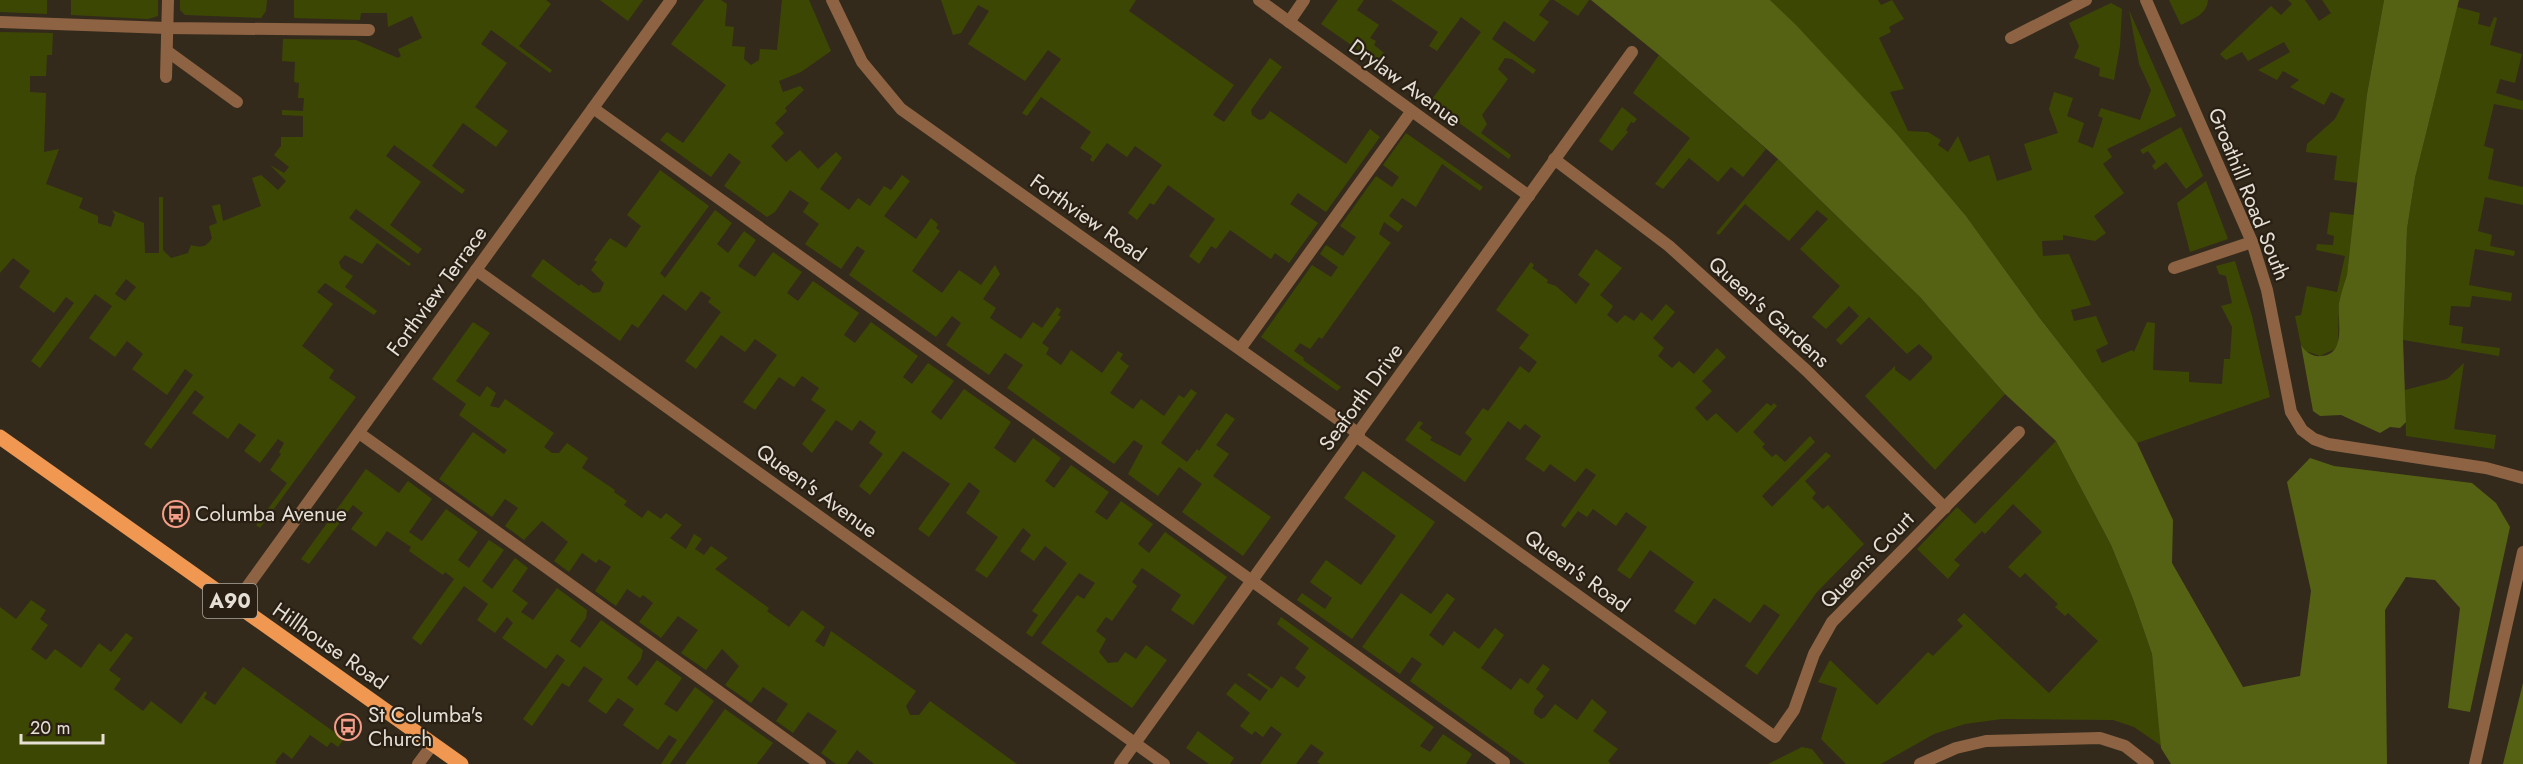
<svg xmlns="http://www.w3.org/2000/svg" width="2523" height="764" font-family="Jost,sans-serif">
<rect width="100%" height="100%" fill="#332a1c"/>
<!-- green -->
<g fill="#3d4704" fill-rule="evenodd">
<polygon points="0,0 47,0 47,14 0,12"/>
<polygon points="71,0 158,0 158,16 148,19 71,15"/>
<polygon points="180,0 267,0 266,11 261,18 185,15 180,10"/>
<path d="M294,0H546L551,4L519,46L552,70L550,73L491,30L481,44L507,63L475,107L508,131L496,147L463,123L432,166L465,190L462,194L394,145L386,156L421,182L390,225L422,249L418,254L356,209L349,218L411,264L409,266L377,243L362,264L345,255L339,262L341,268L353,276L345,287L377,311L374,315L325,283L317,292L333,304L302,346L334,370L329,378L356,397L260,528L256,525L287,483L270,470L281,454L279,452L284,443L278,439L260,463L244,451L256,435L239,423L228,439L192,413L204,397L195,390L151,449L144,444L193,375L185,369L167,395L132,369L143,354L127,341L115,357L89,338L112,306L95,294L40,368L31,361L74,303L66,297L54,313L19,287L30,271L13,258L0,273V32L53,33L52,55H47L46,76H30V92L46,93L44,152L59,149L46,184L83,198L79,208L98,216V223L111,227L115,215L112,210L144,223L145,253H159V197H163V250L171,258L188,253L191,245C201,248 207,247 212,238L209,226L217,223L212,206L220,204L223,221L261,206L252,178L261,175L278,190L286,181L270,165L284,173L289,167L274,155L281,146V137H303V116L282,115V110L303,111L304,98H298L299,83L294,82L295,62L282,61L283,39L356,40L398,58L401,56L398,49L422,38L412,16L388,27L387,13H361L360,20L294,18ZM126,279L136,287L125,301L115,294Z"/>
<polygon points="600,0 643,0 628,21"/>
<polygon points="704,0 721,0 727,4 725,26 734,27 732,46 745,47 744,59 751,65 759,60 760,49 777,50 782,0 809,0 831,51 801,72 779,81 783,92 800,86 804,90 785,108 787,111 775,123 784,133 771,146 786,162 800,150 818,169 836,152 842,158 820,189 849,210 858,198 870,206 884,186 891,190 902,175 910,181 884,216 916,239 931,218 938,224 936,228 940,231 912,271 942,293 959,270 981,285 995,265 1000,274 983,299 996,308 990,318 1021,339 1033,322 1042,328 1057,307 1061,310 1058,315 1061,317 1042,343 1049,348 1046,354 1061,365 1071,350 1102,373 1118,351 1123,354 1120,359 1129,366 1110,393 1133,409 1141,399 1164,416 1179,395 1184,398 1191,389 1197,393 1161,443 1187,462 1197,449 1199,451 1226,413 1235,419 1216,445 1229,454 1213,476 1271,517 1243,556 1182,512 1202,484 1179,467 1158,496 1128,474 1143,446 1134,440 1114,464 1007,388 1023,365 1005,353 989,375 946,345 961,323 952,316 936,337 849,275 865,251 857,246 841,269 805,244 819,224 803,212 809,203 790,190 775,212 767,217 724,186 741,162 729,153 711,177 660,140 667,132 683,143 726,85 671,44"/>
<polygon points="941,0 1136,0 1129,11 1234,85 1213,115 1224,122 1270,58 1282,67 1251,110 1252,115 1259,120 1264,119 1270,111 1346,164 1370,129 1380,137 1326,212 1298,193 1290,204 1318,223 1289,263 1275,253 1271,259 1230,230 1216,249 1211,246 1199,264 1189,256 1215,219 1168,185 1154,205 1150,203 1137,220 1128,213 1162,165 1135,146 1127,157 1107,143 1093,162 1090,160 1092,156 1080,148 1091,132 1041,97 1027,116 1022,113 1061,59 1048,50 1025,81 968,44 989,11 978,5 961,33 953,35"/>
<polygon points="1338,0 1364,0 1357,10 1379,25 1370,38 1376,41 1374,45 1384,53 1377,63 1321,24"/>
<polygon points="1391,0 1550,0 1539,15 1549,22 1534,42 1504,21 1492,39 1536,70 1533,74 1512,59 1505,58 1498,69 1508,79 1482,115 1487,124 1481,133 1511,155 1509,159 1430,102 1481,32 1461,17 1437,51 1429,46 1438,32"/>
<polygon points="1554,0 1589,0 1578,16"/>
<polygon points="1770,0 1878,0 1881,5 1892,0 1904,19 1889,27 1891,32 1879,38 1904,89 1890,92 1908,131 1928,132 1941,140 1938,145 1948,152 1958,136 1969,162 1989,155 1997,181 2032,170 2024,144 2058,133 2049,109 2054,92 2073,98 2067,116 2084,123 2078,142 2093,148 2103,118 2098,116 2101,108 2140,120 2151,90 2139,64 2129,10 2176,116 2107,149 2112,157 2103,164 2124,193 2094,216 2106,233 2095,241 2063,235 2063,240 2042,241 2043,256 2069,254 2091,305 2071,310 2074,321 2096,316 2108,344 2096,350 2102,363 2132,350 2134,352 2147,322 2155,323 2153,370 2189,372 2189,382 2222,384 2224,359 2230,359 2232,327 2221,306 2232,303 2226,276 2219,274 2216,266 2235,261 2252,316 2270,397 2137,443 2040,318 1966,216 1897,134"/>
<path d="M2169,0H2208C2207,15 2192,19 2181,25Z"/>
<polygon points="2288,0 2305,0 2319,21 2331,13 2322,0 2384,0 2367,94 2359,183 2334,180 2337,156 2306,152 2307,144 2335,119 2345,99 2331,92 2324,105 2290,87 2299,80 2283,71 2277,80 2258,70 2290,52 2284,42 2248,61 2242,52 2226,60 2220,54 2271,6 2281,15 2292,4"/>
<polygon points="2111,3 2122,9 2120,46 2114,80 2099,76 2100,68 2074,58 2079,46 2069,23"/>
<polygon points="2457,7 2480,13 2478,24 2490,27 2494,17 2497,18 2490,45 2522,54 2515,83 2500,79 2496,93 2523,101 2523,110 2494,104 2484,146 2494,149 2488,179 2523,187 2523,205 2485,197 2478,231 2492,235 2490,246 2515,251 2514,256 2475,249 2469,285 2512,293 2511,301 2472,296 2470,307 2451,306 2449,325 2463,327 2461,343 2500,348 2499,356 2403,340 2407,229 2415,178"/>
<polygon points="1659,55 1766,149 1743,177 1731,167 1718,182 1689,158 1663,189 1655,184 1690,138 1633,93"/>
<polygon points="1622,107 1637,119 1634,123 1631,122 1626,130 1628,132 1612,151 1599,141"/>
<polygon points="2181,127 2203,176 2186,189 2166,162 2155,170 2152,166 2156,162 2148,151 2143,154 2140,150"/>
<polygon points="1406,133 1483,187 1480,191 1442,164 1416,207 1402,198 1389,216 1403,226 1398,232 1384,222 1379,234 1391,243 1389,245 1322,339 1319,337 1310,349 1300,343 1294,351 1304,358 1303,360 1341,387 1337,391 1261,337 1312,265 1331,277 1338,267 1320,254 1326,245 1343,256 1356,237 1340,226 1376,176 1392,187 1399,177 1383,165"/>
<polygon points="1778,159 1920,297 2005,394 1935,470 1865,396 1895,366 1895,370 1910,381 1932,359 1932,356 1919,344 1907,354 1869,317 1841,345 1836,340 1859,316 1849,306 1826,329 1812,317 1840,286 1800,249 1828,219 1817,210 1789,241 1745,204 1719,235 1716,233"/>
<polygon points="660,170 709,206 660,273 665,278 715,210 732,223 717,244 728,253 744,231 756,240 738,266 755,277 773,252 802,272 787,293 798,301 813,281 859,313 844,335 855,343 871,322 918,356 903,377 912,384 928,363 954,381 931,412 941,420 964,389 1011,422 994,448 1015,463 1033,438 1061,458 1045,481 1054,488 1071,465 1109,492 1095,512 1107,520 1121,501 1153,524 1138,544 1149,553 1165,532 1227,577 1193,625 1171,610 1181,595 1142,568 1132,582 1137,586 1112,621 1106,617 1096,631 1106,639 1099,652 1108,663 1118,662 1125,652 1136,659 1146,645 1167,660 1132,708 1041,643 1077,595 1084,599 1095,583 1079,573 1032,637 1026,633 1038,615 1032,611 1067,563 1045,546 1034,561 1020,551 1031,535 1023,528 987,578 975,570 998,537 966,513 980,491 969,482 929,537 918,529 950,484 903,451 870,495 859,486 883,454 869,443 876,432 860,420 852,431 836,420 812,453 802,444 826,410 811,400 819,388 802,376 794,387 779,377 755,410 743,402 777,355 755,339 745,352 721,335 696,369 685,361 721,312 708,302 711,298 701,291 686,311 663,294 638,328 632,324 620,341 531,276 543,259 579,286 581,284 593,293 600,292 604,283 591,270 597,262 594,260 610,238 626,248 641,226 627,215"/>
<polygon points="2206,181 2228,239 2190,252 2177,203"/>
<polygon points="2330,212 2354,215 2347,275 2339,303 2338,344 2335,349 2320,356 2306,351 2301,345 2295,316 2301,315 2307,286 2337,292 2345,256 2316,250 2317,244 2333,245 2334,236 2327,234"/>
<polygon points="1596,249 1622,268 1600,295 1613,306 1607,315 1617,323 1625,315 1634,321 1641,312 1652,321 1666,304 1675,312 1653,338 1664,348 1658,356 1672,368 1679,361 1694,374 1717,348 1726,357 1702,381 1712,391 1695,408 1707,421 1716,413 1737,433 1767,403 1771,406 1774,403 1777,406 1753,432 1765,444 1762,447 1772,457 1776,454 1785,462 1810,436 1815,442 1762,496 1772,507 1826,452 1831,456 1805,481 1816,493 1812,498 1823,509 1828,505 1864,544 1817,592 1757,675 1745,666 1780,615 1764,604 1750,623 1714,598 1695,625 1674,611 1694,582 1650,550 1630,579 1617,570 1647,527 1626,512 1616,526 1593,509 1587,517 1578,511 1565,528 1561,525 1596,475 1586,468 1575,482 1550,464 1544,472 1525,459 1541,436 1525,424 1520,430 1508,421 1465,482 1405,440 1419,421 1423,423 1419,428 1432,437 1430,440 1460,456 1472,439 1465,433 1483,408 1488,411 1520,366 1529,373 1537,362 1519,348 1529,335 1496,310 1531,262 1534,265 1532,268 1548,280 1547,283 1556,286 1576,304 1590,284 1578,275"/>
<polygon points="473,322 490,333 456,381 480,397 487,386 496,393 490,406 499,408 505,399 554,433 544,447 552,453 559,453 567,443 588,458 582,468 615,490 614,492 627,501 624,505 642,518 648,510 661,519 666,513 682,525 670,538 686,549 694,534 702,539 695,549 704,555 711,546 728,558 715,569 769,608 767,611 789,627 802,610 825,627 815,641 824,647 831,631 916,691 906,706 910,715 919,715 930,701 1017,764 874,764 857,750 847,764 836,764 821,753 837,731 808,712 793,733 776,721 788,704 763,687 751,703 725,685 739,666 722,649 706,670 681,653 698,630 678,616 661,638 639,622 653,603 643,595 640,598 627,589 616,606 595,591 611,567 599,559 596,563 582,553 569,572 554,561 568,542 542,521 524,540 505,526 518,508 505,499 492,517 439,479 473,432 504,454 507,450 459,415 466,404 432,379"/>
<polygon points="2464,363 2454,429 2496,435 2494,449 2406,436 2405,390 2447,379"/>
<polygon points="2056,441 2111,545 2133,599 2152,654 2163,747 2134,727 2113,720 2002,719 1965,724 1934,734 1881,764 1846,764 1821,739 1837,688 1818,682 1830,660 1877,705 1928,652 1933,656 1963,626 1957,620 1964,613 2049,693 2098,641 2068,613 2065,616 2055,607 2058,604 2025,573 2020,578 2008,567 2042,532 2013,504 1985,534 1982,531 1954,560 1960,565 1948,579 1917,549 1957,507 1975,524"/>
<polygon points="366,469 399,493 408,481 432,499 409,532 422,541 446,509 478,532 458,560 469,568 489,540 504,550 482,581 492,589 515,558 528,568 512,591 528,603 521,612 533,620 557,588 587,610 586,618 570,641 580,648 601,620 643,650 641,659 627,678 637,686 657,660 682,678 664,704 677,712 695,687 714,701 670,764 661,764 677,740 669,735 658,750 623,725 634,709 618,698 606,714 588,701 603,679 584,666 569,687 562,683 532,726 523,719 565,660 557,654 546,669 502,638 513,623 507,617 495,633 477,620 488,604 464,586 421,645 412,638 454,579 445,572 443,575 409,551 411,547 387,531 376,547 351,529 363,513 353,505 309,564 301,559"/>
<polygon points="1363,471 1435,522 1352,639 1297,600 1302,593 1325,609 1332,598 1310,582 1326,560 1361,585 1396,536 1344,498"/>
<polygon points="1401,593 1431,614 1447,593 1455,599 1429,635 1443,646 1454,631 1479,649 1495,628 1504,635 1481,668 1511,690 1520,678 1528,684 1543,664 1550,669 1536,689 1544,696 1534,709 1534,714 1541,719 1545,717 1555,704 1577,720 1592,699 1607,712 1593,731 1618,749 1608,761 1611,764 1525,764 1410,681 1422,664 1412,657 1400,674 1362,647"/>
<polygon points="31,600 46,610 40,619 48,625 31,649 46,660 55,649 81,668 99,643 111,652 126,633 133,638 109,670 121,679 114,689 143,711 151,701 181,724 205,691 207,693 204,698 215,705 243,667 344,739 338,747 331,742 327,747 310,735 292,759 283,752 275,762 277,764 0,764 0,607 16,619"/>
<polygon points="1281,617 1434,727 1420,746 1430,752 1443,734 1472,754 1466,764 1320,764 1317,762 1324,753 1311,744 1296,764 1260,764 1282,734 1271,726 1263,737 1255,731 1252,735 1240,726 1250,713 1226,694 1235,683 1260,701 1268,690 1247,675 1249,673 1272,689 1281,676 1298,688 1306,677 1295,668 1309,648 1277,624"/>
<polygon points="725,709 773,743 757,764 685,764"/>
<polygon points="1198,731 1234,758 1230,764 1209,764 1186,748"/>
<polygon points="1802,747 1812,749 1824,764 1768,764"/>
</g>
<!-- forest -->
<g fill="#556213">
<polygon points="1591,0 1770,0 1797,26 1896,133 1966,216 2039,317 2137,443 2173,520 2172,563 2243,687 2300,676 2311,591 2287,482 2310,458 2334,466 2472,483 2496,503 2510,527 2470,712 2448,708 2460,608 2435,580 2406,577 2385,610 2387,764 2171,764 2161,748 2152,654 2133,599 2111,545 2056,441 2005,394 1920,297 1778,159 1659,55"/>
<path d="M2384,0H2459L2415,178L2407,229L2403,340L2406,422L2400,428L2390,427L2380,433L2341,415L2320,416L2313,411L2301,345C2306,352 2312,357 2321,356C2347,355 2337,320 2339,303C2341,294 2344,284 2347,275L2367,94Z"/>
<polygon points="2523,683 2523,764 2503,764 2504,760"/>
</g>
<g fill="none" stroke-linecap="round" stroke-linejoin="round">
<!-- service -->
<g stroke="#8e6343" stroke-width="12">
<polyline points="0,22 167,28 369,30"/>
<polyline points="1289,22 1304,0"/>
<polyline points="167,51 237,102"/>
<polyline points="593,108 1504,762"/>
<polyline points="2174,268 2252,242"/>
<polyline points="1240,349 1411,112"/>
<polyline points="359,433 820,764"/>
</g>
<!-- minor -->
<g stroke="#8e6343" stroke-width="12">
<polyline points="832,0 862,62 901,109 1359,434"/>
<polyline points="1259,0 1529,196"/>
<polyline points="2146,0 2252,242 2267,290 2291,412 2302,430 2314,439 2328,444 2486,468 2523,478"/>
<polyline points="2011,38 2086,0"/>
<polyline points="166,77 168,0"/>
<polyline points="1554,159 1669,246 1807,371 1945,508"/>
<polyline points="476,270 1164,764"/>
<polyline points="1357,437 1775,737 1794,710 1814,654 1832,622 2019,432"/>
<polyline points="234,605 671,0"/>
<polyline points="418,764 433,744"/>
<polyline points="1120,764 1632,52"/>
<polyline points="1920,764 1956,748 1986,741 2100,738 2125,746 2148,764"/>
</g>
<!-- tertiary -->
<polyline stroke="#8e6343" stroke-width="12" points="2475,764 2523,552"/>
<!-- primary -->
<polyline stroke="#f09851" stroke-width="15" points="0,437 461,764"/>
</g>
<!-- icons -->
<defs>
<symbol id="bus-ring" viewBox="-11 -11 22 22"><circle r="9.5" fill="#292013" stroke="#f49e89" stroke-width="1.5"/><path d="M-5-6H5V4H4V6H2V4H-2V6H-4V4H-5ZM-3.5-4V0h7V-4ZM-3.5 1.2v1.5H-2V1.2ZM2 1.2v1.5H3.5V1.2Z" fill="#f49e89"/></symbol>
</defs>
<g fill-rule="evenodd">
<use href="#bus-ring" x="161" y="499" width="30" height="30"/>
<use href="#bus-ring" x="333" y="712" width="30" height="30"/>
</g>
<g text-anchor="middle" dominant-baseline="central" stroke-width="4.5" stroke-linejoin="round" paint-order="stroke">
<!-- shield labels -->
<rect fill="#292013" stroke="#ada69c" stroke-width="1.5" x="203" y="584" width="54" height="34" rx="4.5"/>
<g font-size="20" font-weight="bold" fill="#e5dfd6">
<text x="230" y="601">A90</text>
</g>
<!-- street labels -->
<g font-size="21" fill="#e5dfd6" stroke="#292013">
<text transform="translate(1405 83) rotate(36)">Drylaw Avenue</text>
<text transform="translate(2249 194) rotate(68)">Groathill Road South</text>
<text transform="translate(1088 218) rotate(35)">Forthview Road</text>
<text transform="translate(437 291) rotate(-54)">Forthview Terrace</text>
<text transform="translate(1769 312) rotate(42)">Queen's Gardens</text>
<text transform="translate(1361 397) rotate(-54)">Seaforth Drive</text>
<text transform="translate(817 491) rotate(36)">Queen's Avenue</text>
<text transform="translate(1867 560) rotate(-46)">Queens Court</text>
<text transform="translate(1577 571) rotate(36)">Queen's Road</text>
<text transform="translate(330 646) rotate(35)">Hillhouse Road</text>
</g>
<!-- poi labels -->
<g font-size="21" fill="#e5dfd6" stroke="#292013" text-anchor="start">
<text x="195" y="514">Columba Avenue</text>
<text x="368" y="715">St Columba's<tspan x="368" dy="24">Church</tspan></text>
</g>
</g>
<!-- scale -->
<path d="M21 734v9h82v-9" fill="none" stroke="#e5dfd6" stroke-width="3"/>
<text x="30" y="734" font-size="18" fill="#e5dfd6" stroke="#292013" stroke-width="4.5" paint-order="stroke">20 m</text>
</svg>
